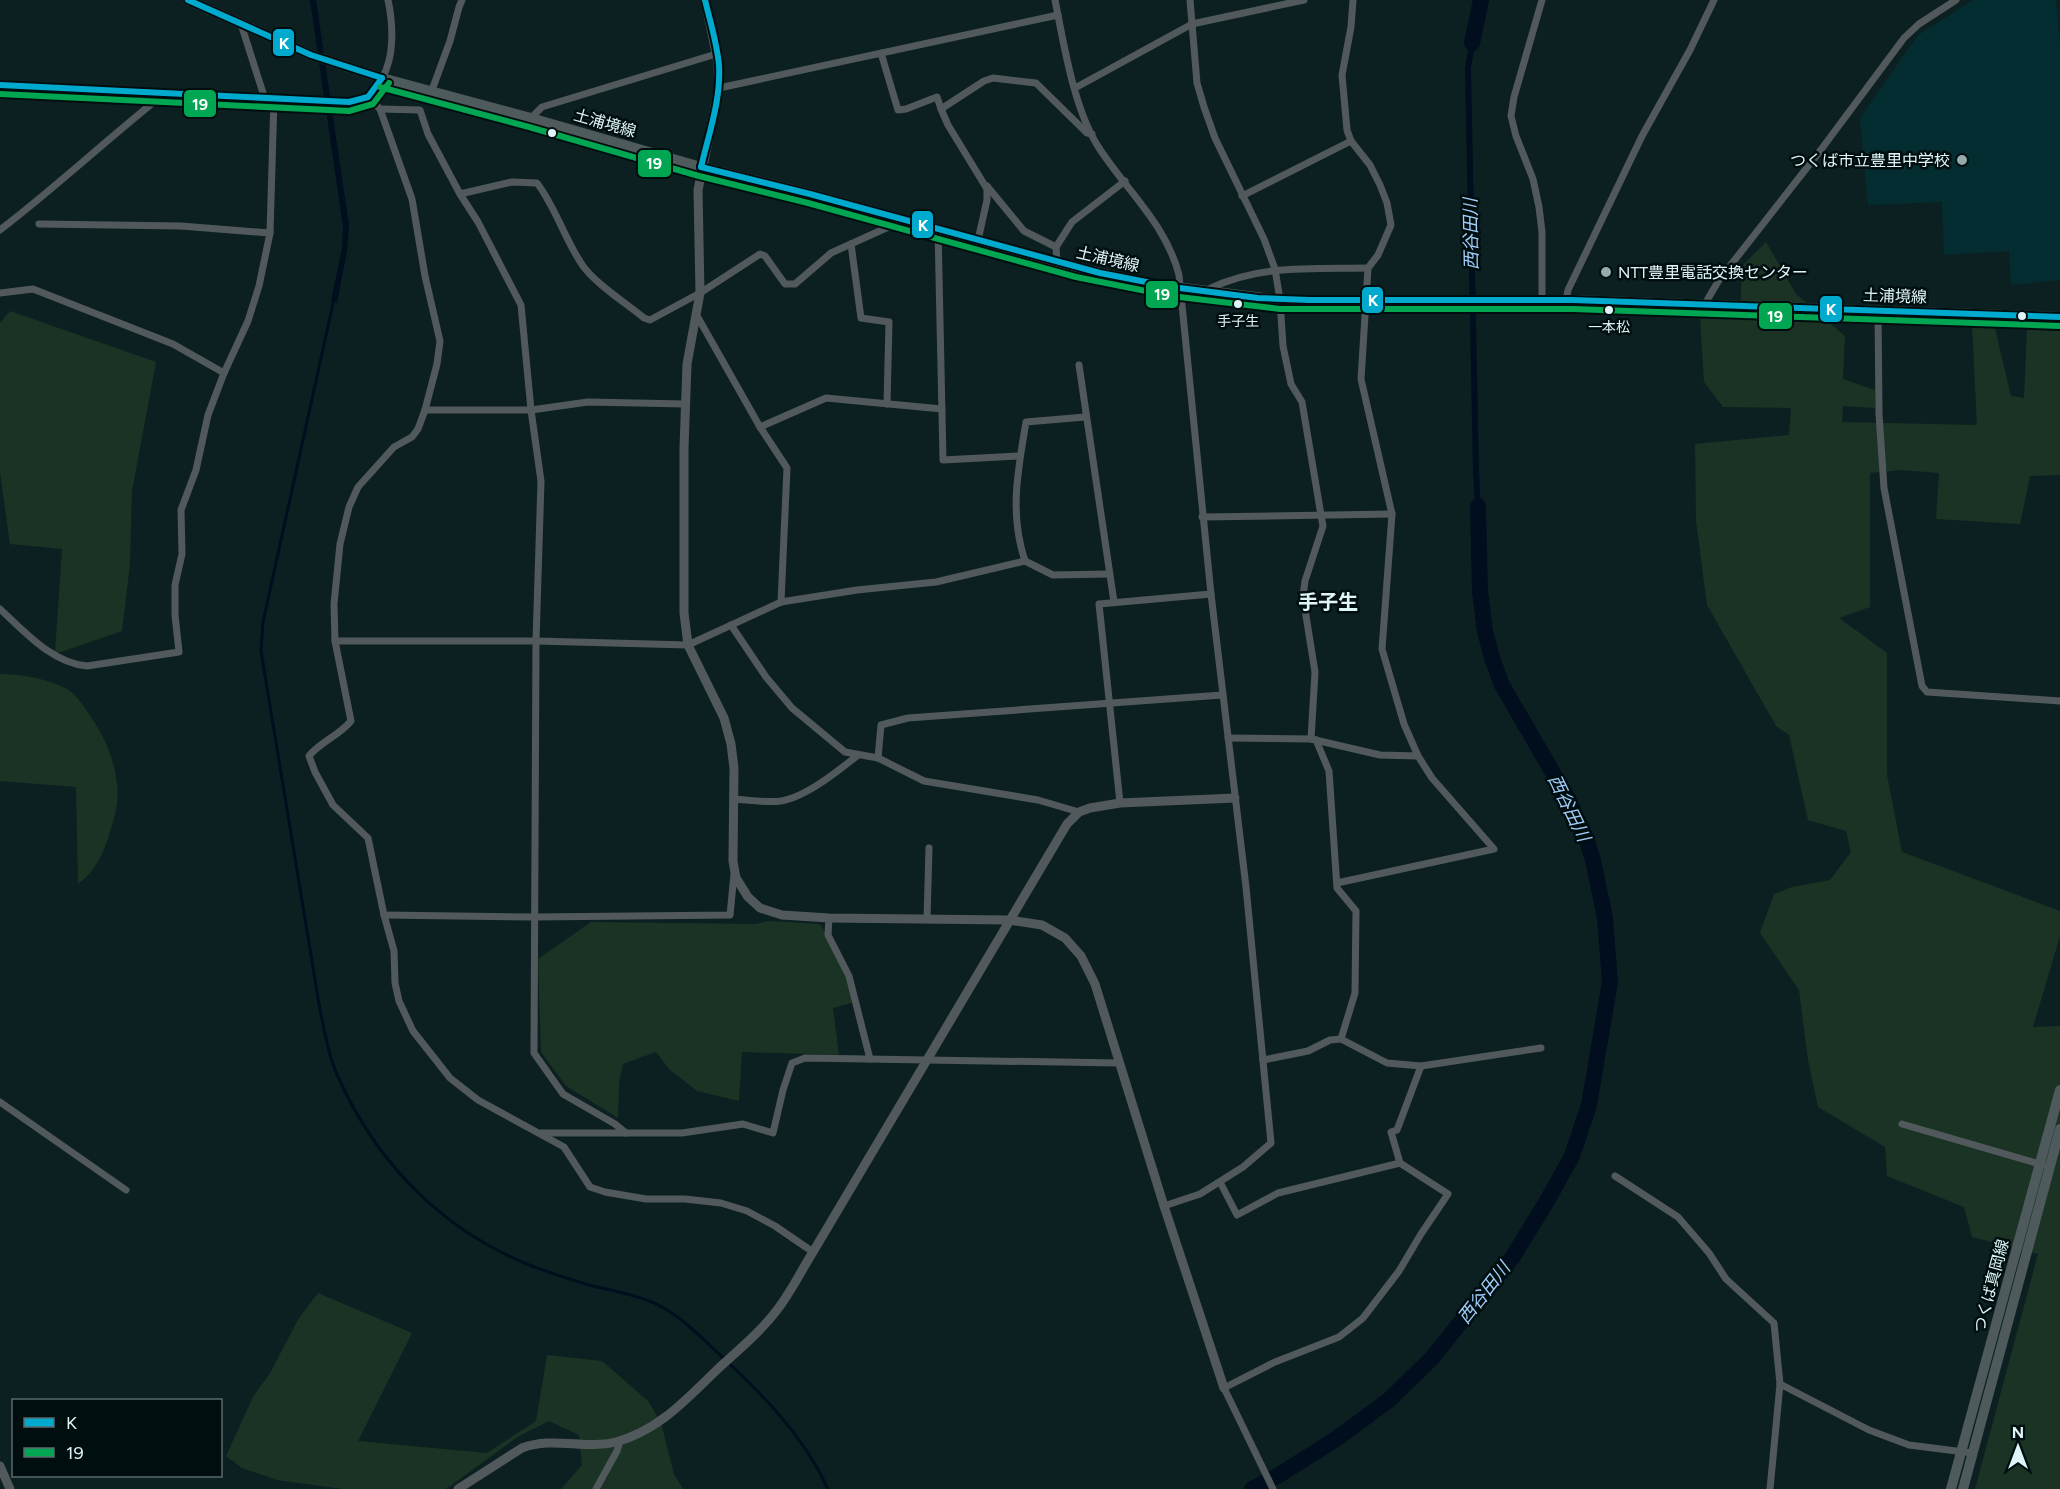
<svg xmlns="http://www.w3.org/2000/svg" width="2060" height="1489" font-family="Figtree,'Noto Sans JP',sans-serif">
<rect width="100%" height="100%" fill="#0d2021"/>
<!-- built -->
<polygon fill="#032d30" points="1973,0 2056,0 2060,45 2060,280 2011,285 2009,251 1944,255 1942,202 1868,205 1860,118 1918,35"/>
<!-- green -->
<g fill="#1a3324">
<polygon points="1766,242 1796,294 1845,336 1843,379 1875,390 1875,408 1843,406 1842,422 1977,425 1972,325 1993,320 2011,396 2024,398 2027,329 2060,328 2060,475 2030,476 2020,524 1936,519 1939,473 1901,470 1870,473 1870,607 1839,618 1887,653 1887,775 1902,852 2060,911 2060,936 2033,1027 2060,1026 2060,1489 1975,1489 2038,1254 1972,1237 1964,1207 1887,1176 1885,1147 1818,1107 1808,1060 1799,990 1760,933 1774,894 1792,887 1830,880 1851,852 1846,831 1808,820 1789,735 1776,726 1707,605 1696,521 1695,444 1789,435 1791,408 1723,407 1704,382 1700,316 1740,318 1742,266"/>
<polygon points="10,311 156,362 132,491 130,564 122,631 55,654 62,549 10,544 0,472 0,323"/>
<path d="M0,674C21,674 48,679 67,689C77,695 84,707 91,717C108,742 120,773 117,803C116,814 112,825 109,835C104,853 94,873 78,884L76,787L0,781Z"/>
<polygon points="768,921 820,924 843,960 854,1002 833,1008 839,1055 742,1052 739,1101 697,1091 669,1069 656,1052 623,1064 619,1083 618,1118 566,1086 541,1052 538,959 591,922 756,924"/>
<polygon points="318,1293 412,1333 358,1441 487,1453 536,1421 547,1355 602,1361 648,1401 661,1423 674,1474 683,1489 561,1489 582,1465 579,1435 549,1421 519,1436 446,1489 343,1489 277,1480 242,1468 226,1456 253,1397 270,1373 299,1318"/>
</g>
<!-- water -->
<g fill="#010e1e">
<polygon points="310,0 316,0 349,226 347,251 337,303 331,301 342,248 343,227"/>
<polygon points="1473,21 1479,23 1471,68 1479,470 1482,528 1476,528 1473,471 1465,68"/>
</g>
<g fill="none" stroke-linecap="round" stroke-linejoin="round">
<!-- stream -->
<path stroke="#010e1e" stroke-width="3" d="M334,299L263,622L261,651L320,1010C325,1033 329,1058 339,1079C379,1167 447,1234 537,1268C555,1274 574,1281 593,1286C614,1291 634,1294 654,1303C677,1313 700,1336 718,1353C761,1393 803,1434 828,1489"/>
<!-- river -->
<g stroke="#010e1e" stroke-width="16">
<polyline points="1472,43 1481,0"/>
<polyline points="1252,1489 1279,1475 1336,1439 1389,1400 1432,1358 1512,1258 1547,1201 1572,1156 1589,1105 1610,982 1605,918 1593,860 1586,838 1567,797 1502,685 1492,658 1485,631 1480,592 1478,506"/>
</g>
<!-- minor -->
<g stroke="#52595c" stroke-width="7">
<path d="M1055,0C1064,45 1074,110 1099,148C1127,191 1166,224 1179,275L1211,594L1246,887L1271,1143L1243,1167L1200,1194L1164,1206"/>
<polyline points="1190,0 1197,83 1204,107 1215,138 1264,239 1275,269 1280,300 1283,346 1291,384 1302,402 1321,515 1323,526 1305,581 1303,597 1315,672 1311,739"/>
<polyline points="1542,0 1514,97 1511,116 1516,136 1533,179 1539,207 1542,232 1542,300"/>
<polyline points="241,24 263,93 263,98"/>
<polyline points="881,53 898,110 906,109 937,97 941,109 984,81 993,78 1036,83 1087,133 1092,134"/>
<path d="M382,78C395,57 393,23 388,0"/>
<polyline points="719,88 1058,15"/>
<polyline points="1075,88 1192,24 1304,0"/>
<polyline points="432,90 450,41 459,7 462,0"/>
<path d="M368,97L380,109L412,199L425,276L440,341L437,364L425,410L418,429L412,437L394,447L358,487L349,507L340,544L334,604L335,641L351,721C339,736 321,741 309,756L315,772L333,805L368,838L384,915L394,951L395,983L399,1001L413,1031L450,1078L478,1100L564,1147L590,1187L605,1192L646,1199H685L721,1203L747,1211L775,1226L813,1252"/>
<polyline points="380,109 420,110 428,134 460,194 478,222 521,305 531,410 541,481 536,641 534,1053 563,1094 615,1124 626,1133"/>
<polyline points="941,109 948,125 987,189 987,200 978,240"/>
<polyline points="531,118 542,107 716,54"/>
<polyline points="987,186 1024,231 1056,247 1057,262"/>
<path d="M460,194L512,182L537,183C556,208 565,240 583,266C597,285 626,303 644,318L650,320L700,293L760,254L765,256L785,284H795L831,253L895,224L897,218"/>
<polyline points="1242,196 1351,141"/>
<polyline points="39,224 181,226 270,233"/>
<polyline points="938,229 943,460 1020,456"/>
<path d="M0,230C55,188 105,141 159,98V92"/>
<polyline points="851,244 861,318 889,322 887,404"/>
<polyline points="1056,247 1072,222 1125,181"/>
<path d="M1209,289C1259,264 1314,269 1368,268"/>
<polyline points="0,293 33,289 173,344 224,373"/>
<polyline points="1566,300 1568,290 1642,136 1690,50 1714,0"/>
<polyline points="1706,306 1706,302 1719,280 1820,151 1904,38 1919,24 1956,0"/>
<polyline points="1878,310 1879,414 1884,488 1922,686 1927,692 2060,701"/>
<polyline points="696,314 760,427 787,468 781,602"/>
<polyline points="1079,365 1114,602"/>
<polyline points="425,410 531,410 588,402 685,404"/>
<polyline points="760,427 826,398 942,409"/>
<polyline points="1202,517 1392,514"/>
<path d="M1025,561C1009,513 1018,470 1026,422L1085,417"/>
<path d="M0,609C25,632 52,663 87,666L179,652L175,615V585L182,554L181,510L196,470L208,415L224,373L248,321L259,286L270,233L274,99"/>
<polyline points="731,625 766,677 792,708 845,752 878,758 924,781 1038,800 1079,812"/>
<polyline points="335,641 536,641 688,645 781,602 857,590 936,582 1025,561 1053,575 1109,574"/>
<polyline points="1228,738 1311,739 1380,755 1418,756"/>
<polyline points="1316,740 1329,771 1337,888 1356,911 1355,993 1341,1039"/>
<polyline points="878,758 881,725 908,718 1222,695"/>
<path d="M734,799C749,800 766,803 781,801C806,797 838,771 858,755"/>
<polyline points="1120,803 1099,604 1211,594"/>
<polyline points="1337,883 1494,849 1432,778 1418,756 1404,724 1382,649 1392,514 1361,379 1368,268 1378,255 1391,225 1387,203 1380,185 1370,165 1351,141 1347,130 1342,75 1351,27 1353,0"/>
<polyline points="384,915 534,917 730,915 734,874"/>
<polyline points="829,918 828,935 849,976 870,1059"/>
<polyline points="927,919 929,848"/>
<polyline points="1263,1060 1308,1051 1330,1040 1341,1039 1387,1063 1421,1066 1541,1048"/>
<polyline points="0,1102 126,1190"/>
<polyline points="1902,1124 2043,1165"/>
<polyline points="541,1133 682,1133 743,1124 773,1133 783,1090 792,1063 805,1058 1119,1063"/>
<polyline points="1615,1176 1678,1217 1709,1253 1726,1279 1774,1323 1780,1384 1770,1489"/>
<polyline points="1220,1182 1237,1215 1278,1193 1400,1163"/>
<polyline points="1780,1384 1869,1430 1909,1445 1972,1453"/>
<polyline points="596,1489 617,1451 620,1441"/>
<polyline points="1273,1489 1224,1388 1275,1362 1339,1337 1363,1318 1399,1271 1421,1234 1448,1194 1400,1163 1391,1132 1397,1130 1421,1066"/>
</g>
<!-- tertiary -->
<g stroke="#52595c" stroke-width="9">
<polyline points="705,0 718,62 719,88 698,190 700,293 687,364 684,448 684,613 688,645 724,718 731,744 734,768 733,861 736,878 748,897 760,908 782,915 829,918 1009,920 1042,925 1065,938 1081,956 1095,984 1164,1206 1224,1388"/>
<polyline points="0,85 349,102 368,97 382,78"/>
<polyline points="0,1466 10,1489"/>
<path d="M458,1489L522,1448C553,1436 585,1450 616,1442C661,1430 690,1395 722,1365C742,1347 761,1331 777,1310C791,1292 801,1271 813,1252L1067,824L1079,812L1090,808L1120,803L1235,798"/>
</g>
<!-- primary -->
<g stroke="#4e5a5c" stroke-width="10">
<polyline points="188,0 311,55 382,78 531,118 701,167 810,194 1078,268 1152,284 1280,300 1573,300 2060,317"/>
<polyline points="1951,1489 2060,1090"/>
<polyline points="1963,1489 2060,1129"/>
</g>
<defs>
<g id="bus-1">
<polyline points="188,0 311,55 382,78"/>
<polyline points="0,85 349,102 368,97 382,78"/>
<polyline points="701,167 810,194 1100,273 1172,287 1258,298 1309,300 1573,300 2060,317"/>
<path d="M701,167C709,133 721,100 719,65C717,43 710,21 705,0"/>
</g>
<g id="bus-2">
<polyline points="380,87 529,127 699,176 808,203 1076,277 1171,296 1280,309 1573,309 2060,326"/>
<polyline points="0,94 349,111 373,104 389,83"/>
</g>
</defs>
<!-- bus-1 casing -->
<use href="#bus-1" stroke="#010e0f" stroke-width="10"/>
<!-- bus-2 casing -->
<use href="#bus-2" stroke="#010e0f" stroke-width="10"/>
<!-- bus-1 -->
<use href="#bus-1" stroke="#00a9ce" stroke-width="6"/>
<!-- bus-2 -->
<use href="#bus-2" stroke="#00a651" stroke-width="6"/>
</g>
<!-- markers -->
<g fill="#def5f7" stroke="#010e0f" stroke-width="2">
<circle cx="552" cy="133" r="5"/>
<circle cx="1238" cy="304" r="5"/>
<circle cx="1609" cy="310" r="5"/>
<circle cx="2022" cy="316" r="5"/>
</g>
<g fill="#95aaac" stroke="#010e0f" stroke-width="2">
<circle cx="1962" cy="160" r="6"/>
<circle cx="1606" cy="272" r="6"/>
</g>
<g text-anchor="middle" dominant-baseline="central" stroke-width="5" stroke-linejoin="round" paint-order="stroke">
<!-- bus labels -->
<g font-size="14" fill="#def5f7" stroke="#010e0f">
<text x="1238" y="321">手子生</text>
<text x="1609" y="327">一本松</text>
</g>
<!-- street labels -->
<g font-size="16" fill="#def5f7" stroke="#010e0f">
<text transform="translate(605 123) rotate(16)">土浦境線</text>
<text transform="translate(1108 259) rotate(13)">土浦境線</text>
<text transform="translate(1895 296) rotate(2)">土浦境線</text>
<text transform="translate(1991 1286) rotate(-75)">つくば真岡線</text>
</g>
<!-- poi labels -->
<g font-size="16" fill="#def5f7" stroke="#010e0f" text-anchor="end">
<text x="1950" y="160">つくば市立豊里中学校</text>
<text x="1618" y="272" text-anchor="start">NTT豊里電話交換センター</text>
</g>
<!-- water labels -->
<g font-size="18" font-style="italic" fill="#9fccf8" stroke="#010e0f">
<text transform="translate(1471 234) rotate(-91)">西谷田川</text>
<text transform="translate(1569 808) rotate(64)">西谷田川</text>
<text transform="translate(1484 1293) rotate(-52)">西谷田川</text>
</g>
<!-- quarter labels -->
<g font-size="20" font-weight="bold" fill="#def5f7" stroke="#010e0f">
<text x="1328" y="602">手子生</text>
</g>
</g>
<g stroke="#010e0f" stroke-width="2">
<rect x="272" y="28" width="23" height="29" rx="6" fill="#00a9ce"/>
<rect x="183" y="89" width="34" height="29" rx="6" fill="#00a651"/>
<rect x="637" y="149" width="35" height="29" rx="6" fill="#00a651"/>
<rect x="911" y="210" width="23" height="29" rx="6" fill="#00a9ce"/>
<rect x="1145" y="280" width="34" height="29" rx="6" fill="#00a651"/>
<rect x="1361" y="286" width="23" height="28" rx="6" fill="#00a9ce"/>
<rect x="1819" y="295" width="24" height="28" rx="6" fill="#00a9ce"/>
<rect x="1758" y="302" width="35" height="28" rx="6" fill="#00a651"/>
</g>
<g font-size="16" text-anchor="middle" font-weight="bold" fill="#fff">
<text x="284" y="49">K</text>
<text x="200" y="110">19</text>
<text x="654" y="169">19</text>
<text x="923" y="231">K</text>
<text x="1162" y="300">19</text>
<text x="1373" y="306">K</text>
<text x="1831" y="315">K</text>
<text x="1775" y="322">19</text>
</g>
<!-- legend -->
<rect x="12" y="1399" width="210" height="78" fill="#010e0f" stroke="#596a6c" stroke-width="1.5"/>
<rect x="24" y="1418" width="30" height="9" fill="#00a9ce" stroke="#596a6c" stroke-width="1.5"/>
<text x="66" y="1429" font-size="18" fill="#def5f7">K</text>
<rect x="24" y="1448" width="30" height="9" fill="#00a651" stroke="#596a6c" stroke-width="1.5"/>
<text x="66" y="1459" font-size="18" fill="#def5f7">19</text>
<!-- north arrow -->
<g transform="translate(2018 1447)" stroke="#010e0f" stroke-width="4.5" paint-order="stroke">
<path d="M0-4.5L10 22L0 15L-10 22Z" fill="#def5f7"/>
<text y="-9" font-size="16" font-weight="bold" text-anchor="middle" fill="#def5f7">N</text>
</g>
</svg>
